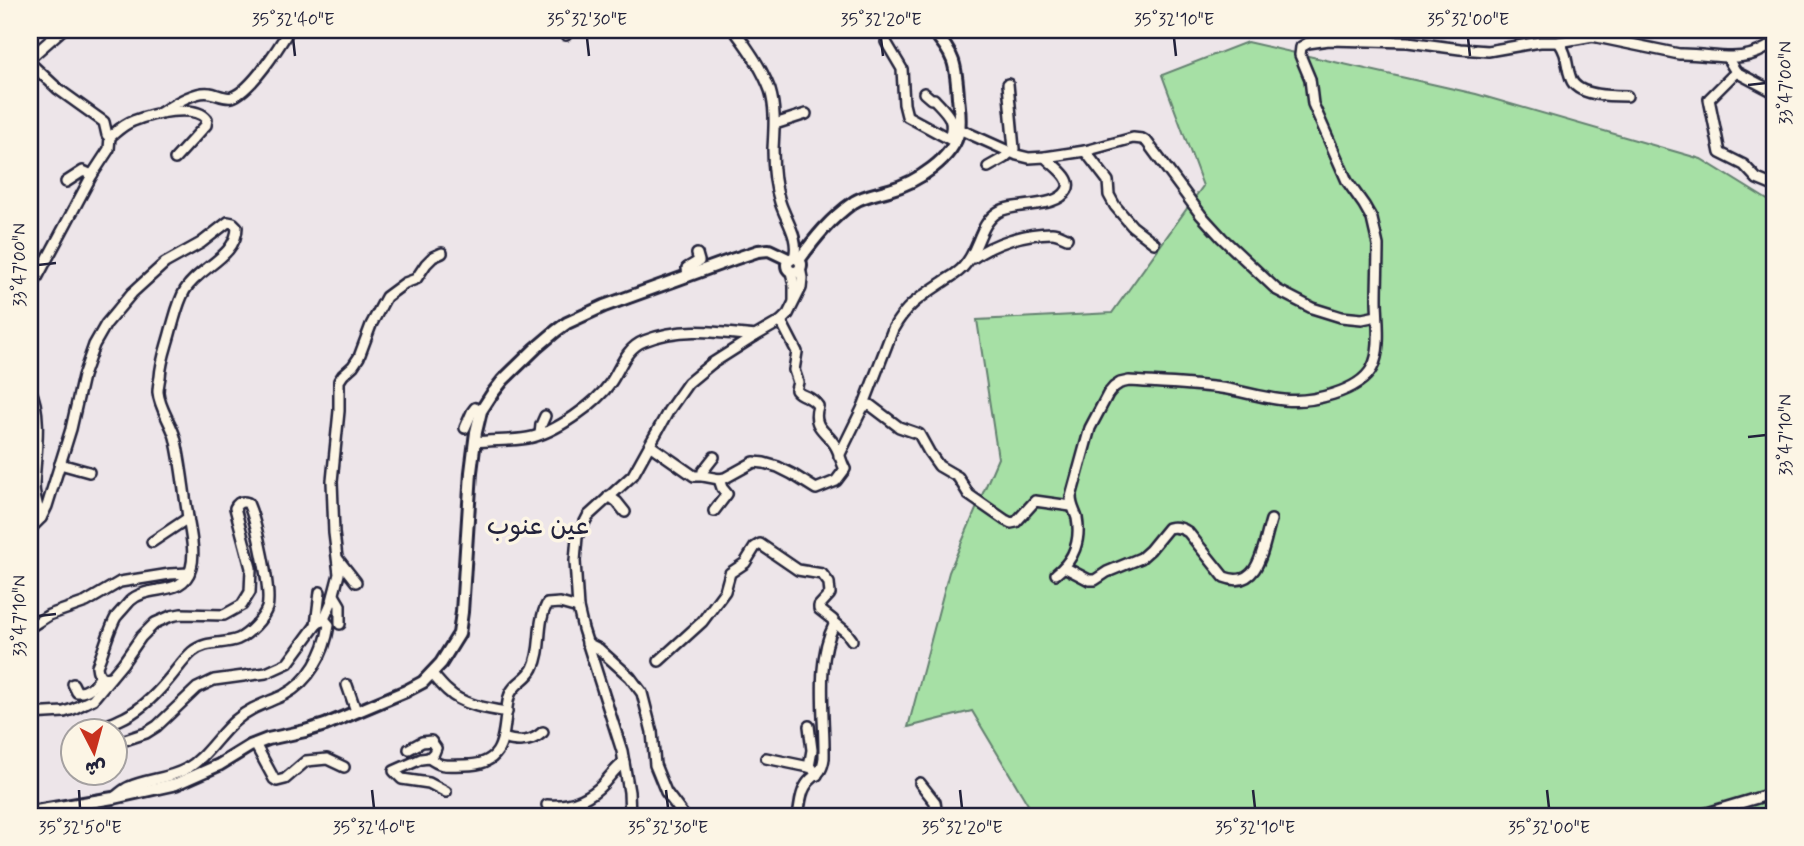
<svg xmlns="http://www.w3.org/2000/svg" width="1804" height="846" font-family="Mynerve,'Playpen Sans Arabic',sans-serif">
<rect width="100%" height="100%" fill="#ede5e9"/>
<filter id="ink" filterUnits="userSpaceOnUse"><feTurbulence type="fractalNoise" baseFrequency=".0143" numOctaves="2"/><feDisplacementMap in="SourceGraphic" scale="14" xChannelSelector="R" yChannelSelector="G"/><feConvolveMatrix kernelMatrix="1 2 1 2 8 2 1 2 1" color-interpolation-filters="sRGB"/></filter>
<g filter="url(#ink)">
<!-- green -->
<polygon fill="#a6e0a5" stroke="#648170" stroke-width="2" points="1247,42 1476,94 1701,159 1774,204 1774,816 1038,816 1030,808 972,711 908,727 949,572 998,458 977,320 1112,313 1203,186 1162,75"/>
<g fill="none" stroke-linecap="round" stroke-linejoin="round">
<defs>
<g id="minor">
<path d="M734,30C748,48 762,68 770,90C776,109 774,129 773,149C773,165 775,187 780,202C786,221 800,238 794,258"/>
<path d="M1563,30L1679,54C1716,53 1741,67 1774,43"/>
<polyline points="566,35 567,30"/>
<polyline points="886,42 902,69 904,104 907,116 955,142"/>
<path d="M1559,42C1569,57 1565,63 1571,79C1577,96 1611,96 1627,96"/>
<polyline points="30,58 62,30"/>
<polyline points="1728,59 1736,72 1774,92"/>
<polyline points="30,63 58,89 104,122 107,135 110,137 109,149 92,175 30,291"/>
<polyline points="1736,72 1709,99 1720,153 1744,165 1757,179 1774,186"/>
<path d="M924,93L931,99H934C947,113 956,119 949,138"/>
<path d="M160,113C172,105 196,90 210,93C217,94 225,99 232,97C251,91 279,47 289,30"/>
<polyline points="775,124 806,114"/>
<polyline points="959,129 1017,155 1029,158 1045,157 1085,151 1133,138 1142,139 1147,142 1201,215 1222,238 1277,290 1312,308 1341,317 1362,319 1377,316"/>
<path d="M110,137C117,131 124,124 133,121C151,114 194,103 207,119L206,125L175,159"/>
<polyline points="1085,151 1108,181 1109,195 1115,206 1132,226 1154,243"/>
<polyline points="988,167 1004,158 1014,149 1008,84"/>
<polyline points="66,182 83,171 92,175"/>
<path d="M973,258C994,243 1025,233 1052,233C1057,233 1062,236 1067,238"/>
<polyline points="791,271 794,286 794,300"/>
<polyline points="688,276 687,268 699,261 697,254"/>
<path d="M30,389C43,415 35,456 34,485C34,496 38,508 41,518"/>
<path d="M863,407L893,329C906,305 922,296 943,282C950,277 959,273 964,266C979,250 979,224 998,212C1014,202 1057,209 1067,190C1074,178 1052,165 1045,157"/>
<polyline points="465,428 472,412 475,408 481,411"/>
<polyline points="540,434 541,425 545,416"/>
<path d="M475,442C493,440 511,441 528,438C555,433 596,404 611,382C621,367 626,348 644,341C680,326 718,332 755,336"/>
<path d="M651,446L694,476H703L719,479L725,478L754,462L764,463L778,467L792,474L816,489L836,481L845,469C841,462 840,454 836,447C828,431 811,429 818,406C810,394 802,398 796,390L798,382L794,370L797,352L781,321"/>
<polyline points="839,456 863,407 870,405 899,427 919,434 929,452 939,466 958,477 969,495 1005,520 1011,523 1016,522 1035,501 1071,506"/>
<polyline points="60,464 89,472"/>
<polyline points="703,476 703,471 714,457"/>
<polyline points="609,496 617,502 625,512"/>
<polyline points="714,511 727,494 722,488 719,479"/>
<path d="M30,529L41,518L47,506L71,429L83,376L94,345L106,324L132,293L165,263L201,243L228,222L233,223L237,227C237,257 199,267 185,290C178,302 175,317 171,330C167,346 161,360 160,377C159,382 158,388 158,392C159,407 171,423 175,437C181,461 183,486 187,510C189,529 196,550 191,568C183,598 149,583 130,601C126,606 120,612 116,617C109,629 103,653 97,666C98,676 102,679 111,677"/>
<polyline points="152,542 188,518"/>
<polyline points="338,559 356,582"/>
<path d="M1064,567L1089,580H1095L1107,572L1141,558L1150,550L1168,528C1176,526 1182,528 1188,532L1224,577C1260,591 1263,545 1271,520"/>
<path d="M1056,574C1074,560 1081,540 1077,518C1075,511 1071,506 1071,497L1090,428L1108,394L1114,387L1120,383L1129,381C1160,383 1190,384 1221,388C1242,391 1263,398 1284,400C1310,403 1359,392 1372,368C1382,350 1377,319 1377,299C1377,281 1378,263 1378,245L1372,219L1364,205L1347,181L1313,104L1310,79L1300,55L1301,47L1308,43L1329,40L1408,42L1460,49L1488,51L1540,42H1559L1593,36"/>
<polyline points="334,595 340,605 340,624"/>
<polyline points="834,622 846,632 852,640"/>
<polyline points="316,625 320,592"/>
<polyline points="30,627 49,615 86,602 120,582 170,574 189,573"/>
<polyline points="587,643 599,649 630,677 642,693 652,732 655,765 666,792 684,816"/>
<path d="M659,661L702,622L725,591L730,573L745,563L755,547L760,544L798,570L822,574L829,583L830,594L819,606V609L833,620L834,625C815,662 825,717 824,758C821,779 812,773 805,787C800,795 800,807 798,816"/>
<path d="M432,674C437,679 442,686 448,691C462,705 488,709 507,712"/>
<path d="M73,684L77,692C88,693 94,685 101,677"/>
<polyline points="347,685 356,711"/>
<path d="M30,714L64,712L73,709L93,699L123,663L141,637L155,623L171,616L181,614L224,615L242,605L250,592L251,568L235,508C238,502 242,501 248,503C256,521 272,591 267,608C263,619 249,634 238,639C223,645 206,640 192,652C183,660 176,671 168,680C155,696 138,712 119,720C109,725 98,727 88,730"/>
<polyline points="809,726 812,750 809,767 812,768 817,775"/>
<path d="M503,738C518,743 531,743 543,732"/>
<polyline points="116,743 146,733 157,726 197,688 214,680 266,673 288,663 316,625 324,619 332,601 339,574 334,533 332,481 339,411 339,381 343,375 353,366 359,357 371,325 386,297 405,283 416,279 426,264 433,257 442,253"/>
<polyline points="255,744 274,779 277,781 285,779 306,761 327,759 344,767"/>
<polyline points="409,749 422,742 431,741 436,748 434,753 429,758"/>
<polyline points="766,758 809,767"/>
<polyline points="920,783 935,802 937,816"/>
<path d="M446,792L429,783L402,779L394,771L421,759L429,758C442,768 448,765 465,765C511,765 501,729 509,697C512,684 528,679 533,668C543,649 536,624 547,604L560,603L578,608"/>
<path d="M116,796C120,793 124,789 129,787C147,779 168,779 186,769C206,758 218,735 236,720C251,707 267,703 284,695C309,682 325,653 329,625L324,619"/>
<path d="M547,805C570,807 588,800 604,783C611,775 616,768 624,762"/>
<polyline points="630,816 629,792 622,751 583,629 578,608 575,561 577,537 588,516 633,475 669,410 688,383 711,364 755,336 781,321 788,314 801,288 802,278 800,268"/>
<polyline points="1697,816 1774,793"/>
</g>
<g id="major">
<circle cx="794" cy="265" r="7"/>
<path d="M799,260C815,238 831,218 854,202C865,195 876,194 889,190C915,183 954,159 959,130C961,119 959,108 958,97C956,65 955,55 932,30"/>
<polyline points="30,812 113,798 176,784 219,765 250,746 268,739 305,731 325,725 406,691 423,682 441,663 459,634 462,612 471,472 476,432 481,411 492,394 503,380 536,348 556,331 567,323 604,306 734,259 758,251 769,250 790,260"/>
</g>
</defs>
<!-- minor casing -->
<use href="#minor" stroke="#22223b" stroke-width="14"/>
<!-- major casing -->
<use href="#major" stroke="#22223b" stroke-width="16"/>
<!-- minor -->
<use href="#minor" stroke="#fcf5e5" stroke-width="9"/>
<!-- major -->
<use href="#major" stroke="#fcf5e5" stroke-width="10"/>
</g>
</g>
<!-- ticks -->
<path fill="none" stroke="#22223b" stroke-width="2.5" d="M293,38L295,56M587,38L589,56M881,38L883,56M1174,38L1176,56M1468,38L1470,56M1748,85L1766,83M38,265L56,263M1748,437L1766,435M38,616L56,614M79,790L80,808M372,790L374,808M666,790L668,808M960,790L962,808M1253,790L1255,808M1547,790L1549,808"/>
<g text-anchor="middle" dominant-baseline="central" stroke-width="7" stroke-linejoin="round" paint-order="stroke">
<!-- quarter labels -->
<g font-size="26" fill="#22223b" stroke="#fcf5e5">
<text x="538" y="527">عين عنوب</text>
</g>
</g>
<!-- margin -->
<rect width="1804" height="846" fill="none" stroke="#fcf5e5" stroke-width="77"/>
<!-- north arrow -->
<g transform="translate(94 752) rotate(174)"><circle r="33" fill="#fcf5e5" stroke="#a5a1a1" stroke-width="2"/>
<path d="M0-5L12 26L0 18L-12 26Z" fill="#c8321e"/>
<text y="-10" font-size="19" font-weight="bold" text-anchor="middle" fill="#22223b">ش</text>
</g>
<rect x="38" y="38" width="1728" height="770" fill="none" stroke="#22223b" stroke-width="2.5"/>
<g font-size="18" text-anchor="middle" fill="#22223b">
<text x="293" y="25">35°32'40"E</text>
<text x="587" y="25">35°32'30"E</text>
<text x="881" y="25">35°32'20"E</text>
<text x="1174" y="25">35°32'10"E</text>
<text x="1468" y="25">35°32'00"E</text>
<text transform="translate(1785 83) rotate(-90)" y="6">33°47'00"N</text>
<text transform="translate(19 265) rotate(-90)" y="6">33°47'00"N</text>
<text transform="translate(1785 435) rotate(-90)" y="6">33°47'10"N</text>
<text transform="translate(19 616) rotate(-90)" y="6">33°47'10"N</text>
<text x="80" y="833">35°32'50"E</text>
<text x="374" y="833">35°32'40"E</text>
<text x="668" y="833">35°32'30"E</text>
<text x="962" y="833">35°32'20"E</text>
<text x="1255" y="833">35°32'10"E</text>
<text x="1549" y="833">35°32'00"E</text>
</g>
</svg>
